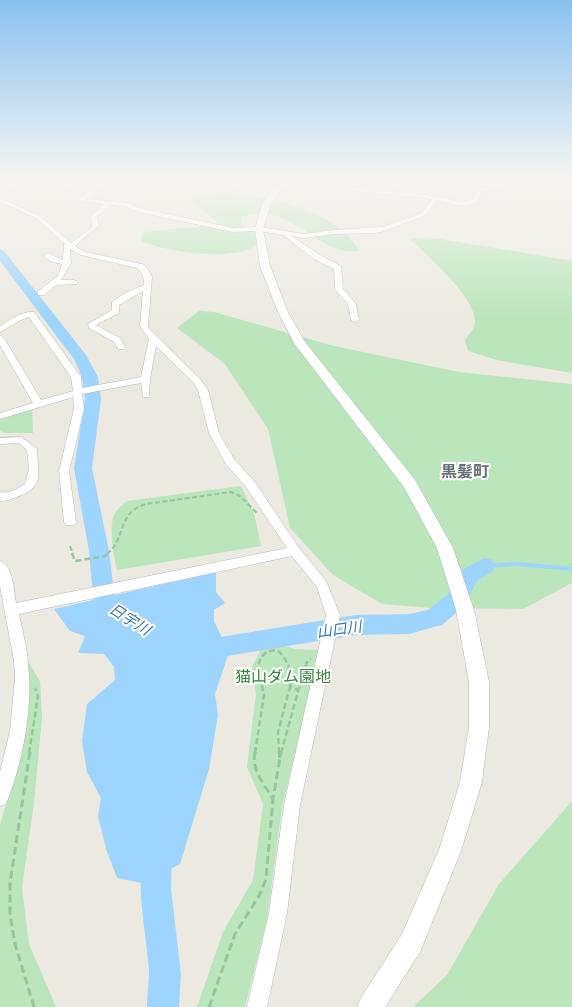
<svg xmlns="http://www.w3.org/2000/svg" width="572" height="1007" font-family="'Public Sans','Noto Sans JP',sans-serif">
<rect width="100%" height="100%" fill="#ece9e0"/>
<!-- green -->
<g fill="#bbe5bb">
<path d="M216,193C261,195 335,207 359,251C317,257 292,200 242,217L241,225L255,232L261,241C239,264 168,252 141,241L142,233C167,227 193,230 218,223L194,202L202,196Z"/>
<path d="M416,238L440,239L572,261V373L497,360L468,351L465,340C467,336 472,332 474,327C483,303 427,256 411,240Z"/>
<polygon points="199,311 214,312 334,346 459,372 572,384 572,583 523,609 431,608 382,604 333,575 290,528 268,429 225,364 177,328"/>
<polygon points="32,409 33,433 5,433 0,431 0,419"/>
<path d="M241,486L254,513L261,546L117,570C114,556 107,524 116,512C118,508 124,504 127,501Z"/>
<polygon points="276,644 296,649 320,650 282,807 267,920 245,1007 197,1007 223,932 253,880 263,804 247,767 256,694 252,667 261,649"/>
<polygon points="24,655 40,681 42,717 34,803 22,888 29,944 56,1007 0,1007 0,825 8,797"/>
<polygon points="572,801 572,1007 413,1007 447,975 499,884"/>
</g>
<!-- water -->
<polygon fill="#9dd5ff" points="216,572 216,592 225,603 214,610 214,621 229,652 215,694 218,715 209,769 180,864 142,883 117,878 106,849 98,816 101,798 87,772 82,741 87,704 115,680 114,667 104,654 78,653 85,636 70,631 54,609"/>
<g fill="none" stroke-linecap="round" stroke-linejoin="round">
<!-- stream -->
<polyline stroke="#9dd5ff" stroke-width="4" points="485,566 518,564 572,569"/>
<!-- river -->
<g fill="#9dd5ff" fill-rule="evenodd">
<polygon points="0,249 4,251 86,355 98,377 101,399 92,468 109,551 115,601 119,608 116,614 108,617 97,613 94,607 89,551 74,468 85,399 82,377 74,359 0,261"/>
<polygon points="485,558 492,560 495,566 492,572 477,581 464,606 442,625 434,627 409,634 356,635 202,660 194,657 191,650 194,643 202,640 356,615 409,614 428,610 448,594 463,569"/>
<path d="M158,837L168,841L172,851L171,889L181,974L179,1007H147C147,996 149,984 149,972C147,932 132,879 148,841Z"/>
</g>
<defs>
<g id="minor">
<polygon points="20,180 29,180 0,192 0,188"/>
<polygon points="33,180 49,182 62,180 49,186"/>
<polygon points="77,180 85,180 61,192 56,191"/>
<path d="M105,180H112L85,199L128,203L140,208L233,228L259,227L304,234L334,230L383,227L422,213L432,199L345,190L339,185L337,180H343L347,186L436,196L461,202L472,200L476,190L507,180H515L503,186L481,192L478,201C466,210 451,204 437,200L426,215L385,231L375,233L334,234L304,238L292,236L320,255L341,266L343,289L356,304L359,320L355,322L351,320L348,304L335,289L334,269L314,259L283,235L259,231L233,232L138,212L127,207L112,205L97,216L99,225L75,246L85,252L142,264L148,269L152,277L148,326L151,331L200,379L208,390L219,433L234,459L254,481L299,548L326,581L340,615L300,805L287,913L267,1007H247L269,913L284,805L326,615L317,587L292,556L19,614C22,630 27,647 28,663C33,709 23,761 6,804L0,806V772L10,731L15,678L14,661L0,586V561C13,565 14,591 16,603L287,548L246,487L226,464L209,433L198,390L194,383L156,346L150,379L149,397H143L141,383L82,394L84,409L69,471L76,522L74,525H66L64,522L59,471L74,409L73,397L0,419V413L33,403L0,345V335L4,338L41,400L73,391L71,377L29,317L21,320L0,332V326C10,320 21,311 34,312L81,377L82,388L141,377L149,339L140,326L143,291L119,305V313L96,325L120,338L125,347L124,349H118L114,342L89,328L88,324L112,310V302L125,293L144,285C144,277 143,273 137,268L81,255L70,249L71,263L61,280H74L78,282L77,284L56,285L44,295H38V291L58,276L62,264L50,261L44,255L48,253L63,260L64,243L36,218L0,202V198L40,216L71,243L92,227L91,216L104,204L76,200Z"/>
<polygon points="234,180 240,180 234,189 230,189"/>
<polygon points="246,180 252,180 253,181 250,183"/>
<path d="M21,437L37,449C37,470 46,487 19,496C13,499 6,501 0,501V492C8,494 18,489 25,484L29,469L27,450L19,443L0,444V438Z"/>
</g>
<polygon id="tertiary" points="288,180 298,180 279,193 270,205 263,229 270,266 288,312 305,342 415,480 453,548 474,610 489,682 489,727 482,782 461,851 420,952 385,1007 357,1007 361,998 402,934 439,850 460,782 469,727 469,682 456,610 437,548 404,487 294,343 278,312 260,266 255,229 262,205 273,189"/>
</defs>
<!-- minor casing -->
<use href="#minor" stroke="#b6b8bd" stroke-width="1"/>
<!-- tertiary casing -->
<use href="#tertiary" stroke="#b6b8bd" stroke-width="1"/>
<!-- path-far2 -->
<g stroke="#94c6a2" stroke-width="2" stroke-dasharray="5 2.5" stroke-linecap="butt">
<polyline points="70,546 73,554"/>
<path d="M107,554C127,538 116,513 146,504L231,492L240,496L257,513"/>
</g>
<!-- path-far1 -->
<g stroke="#94c6a2" stroke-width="2.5" stroke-dasharray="6 3" stroke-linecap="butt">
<polyline points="72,553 75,561 105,556 108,553"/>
<polyline points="29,753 38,696 35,688"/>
<path d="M255,753L264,695L258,666L261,657L268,651L277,650C289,660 291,672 290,687L298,690"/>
<polyline points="279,753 278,732 290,687"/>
<polyline points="281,753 304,670 307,662 311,659"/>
</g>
<!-- path -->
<g stroke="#94c6a2" stroke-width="3" stroke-dasharray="8 4" stroke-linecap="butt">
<polyline points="30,752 10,883 10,915 15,944 34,1007"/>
<path d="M255,752C251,770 264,784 273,799L281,752"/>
<polyline points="279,752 280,758"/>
<polyline points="209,1007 235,934 259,896 266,879 273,799"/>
</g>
<!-- minor -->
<use href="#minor" fill="#fff" fill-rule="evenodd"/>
<!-- tertiary -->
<use href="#tertiary" fill="#fff" fill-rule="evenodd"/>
</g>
<!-- sky -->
<linearGradient id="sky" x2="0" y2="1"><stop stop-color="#8ac1f1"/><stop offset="0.56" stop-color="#f6f5f1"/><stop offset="1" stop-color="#f6f5f1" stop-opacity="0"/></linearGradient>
<rect width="572" height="321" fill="url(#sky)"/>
<g text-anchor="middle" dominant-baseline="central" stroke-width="4" stroke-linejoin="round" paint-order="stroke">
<!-- water labels -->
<g font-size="15" font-style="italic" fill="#3975b2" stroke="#fff">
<text transform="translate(130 619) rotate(32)">日宇川</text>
<text transform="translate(339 629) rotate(-8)">山口川</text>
</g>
<!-- quarter labels -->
<g font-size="16" font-weight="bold" fill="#696e73" stroke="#fff">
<text x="465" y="471">黒髪町</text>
</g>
<!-- near-park labels -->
<g font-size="16" fill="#338636" stroke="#fff">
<text x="283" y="676">猫山ダム園地</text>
</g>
</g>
</svg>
